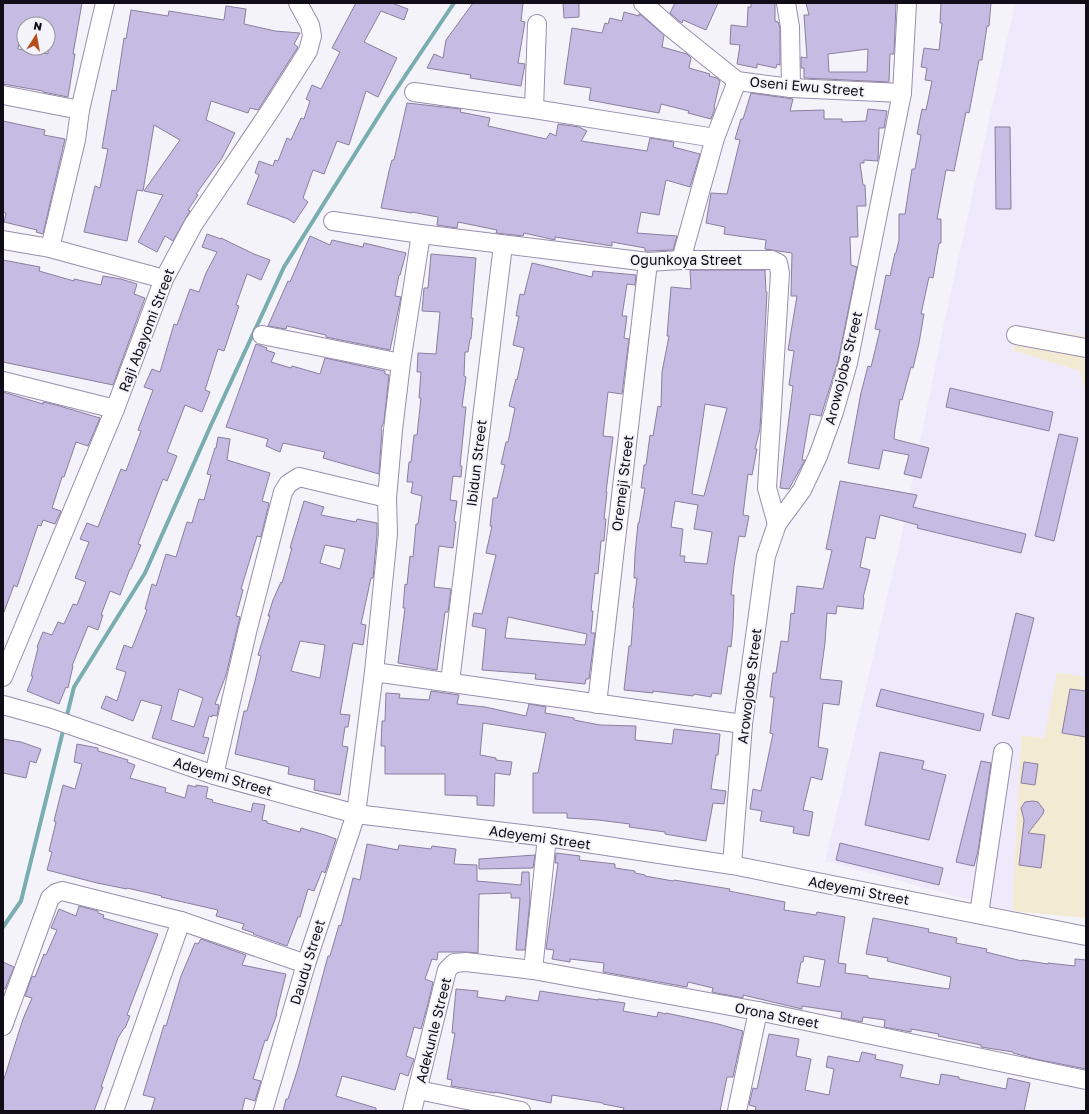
<svg xmlns="http://www.w3.org/2000/svg" width="1089" height="1114" font-family="'Golos Text',sans-serif">
<rect width="100%" height="100%" fill="#f5f3fa"/>
<!-- commercial -->
<g fill="#f3ead4">
<polygon points="1017,325 1086,336 1086,399 1080,371 1014,351 1013,335"/>
<polygon points="1057,672 1086,677 1086,918 1012,911 1021,734 1044,738"/>
</g>
<!-- built -->
<polygon fill="#eee9fb" points="1015,3 1086,3 1086,336 1017,325 1013,335 1014,351 1080,371 1086,399 1086,677 1057,672 1044,738 1021,735 1012,911 825,861 899,547 945,318"/>
<g fill="none" stroke-linecap="round" stroke-linejoin="round">
<!-- stream -->
<g stroke="#79adaf" stroke-width="4">
<polyline points="66,719 74,687 145,573 211,425 284,267 387,103 454,3"/>
<polyline points="3,927 21,901 64,727"/>
</g>
</g>
<!-- building -->
<g fill="#c6bbe2" stroke="#897f9f" fill-rule="evenodd">
<path d="M3,3H82L73,54H75L68,97L43,92V91L3,84ZM22,24H48V54L18,49Z"/>
<polygon points="356,3 392,3 408,9 404,20 381,11 364,42 397,58 378,97 366,91 349,145 337,141 324,174 313,170 303,198 308,202 294,223 288,219 247,204 259,175 255,173 259,161 273,166 275,160 278,161 287,138 291,140 301,118 304,119 310,101 306,99 312,85 321,89 340,52 332,48"/>
<polygon points="473,3 523,3 521,21 525,22 518,63 525,64 521,86 470,78 471,75 427,68 434,54 443,58 446,40"/>
<polygon points="563,3 579,3 579,17 564,18"/>
<polygon points="675,3 718,3 706,30 683,20 682,23 678,20 670,13"/>
<polygon points="751,3 775,3 775,21 778,22 780,28 780,65 777,64 776,68 757,64 757,68 737,64 740,45 730,44 731,25 747,27 748,7 751,7"/>
<path d="M806,3H896L894,54H890L889,82L804,78V68H801V57L807,58L804,15H809ZM868,49L867,72H829L828,54Z"/>
<polygon points="941,3 991,3 989,26 987,26 982,60 979,60 969,113 966,112 954,171 946,170 937,219 941,219 941,243 939,243 933,278 929,277 921,314 924,314 919,343 913,368 911,367 902,400 900,399 895,429 894,439 929,448 921,478 904,474 909,455 883,450 879,469 848,463 861,393 868,366 871,367 880,330 875,329 886,275 890,276 895,253 896,253 899,240 899,214 905,214 912,169 915,169 921,135 917,134 922,109 926,110 932,81 925,80 927,68 921,67 924,48 939,50 942,23 940,23"/>
<polygon points="226,6 246,9 244,24 275,31 300,33 294,44 298,47 258,110 250,108 248,113 211,101 206,120 235,133 222,158 196,194 198,195 188,210 190,211 173,241 165,236 157,252 138,242 163,195 144,191 180,140 154,125 143,191 137,190 127,241 84,232 95,186 100,188 108,149 102,148 112,90 116,91 124,38 126,39 131,10 168,16 169,11 224,20"/>
<polygon points="624,12 639,16 639,14 641,15 664,35 662,47 687,54 691,58 689,68 710,74 709,76 717,78 720,81 714,107 715,108 711,119 688,113 689,111 661,104 659,113 589,100 591,88 564,84 572,28 602,33 605,23 608,24 610,18 622,21"/>
<polygon points="751,93 793,99 790,111 824,110 824,119 842,119 842,122 866,121 868,109 887,111 884,128 879,128 878,161 864,160 864,163 860,163 863,185 865,185 866,206 857,206 858,237 850,237 851,265 857,267 838,361 821,416 810,414 802,460 805,460 789,489 780,488 793,386 789,385 794,351 788,350 797,296 791,296 792,253 765,249 766,240 724,234 725,227 706,223 711,193 727,194 740,140 735,139 741,119 743,119"/>
<polygon points="407,103 461,109 460,112 490,118 488,126 546,139 550,133 556,136 558,124 579,127 587,131 581,141 647,151 650,138 674,142 673,147 700,154 690,187 666,180 659,215 641,212 637,233 677,236 673,250 648,251 645,251 645,248 612,242 612,246 555,237 555,240 524,233 523,236 496,233 497,230 458,222 457,228 437,225 438,217 412,212 412,213 381,208 389,171 392,160 394,160"/>
<polygon points="3,121 45,130 44,135 65,139 43,234 36,232 37,230 4,222 6,213 3,212"/>
<polygon points="995,127 1010,127 1011,209 996,209"/>
<polygon points="207,234 221,239 221,238 254,254 270,260 261,280 247,274 236,305 239,306 224,351 218,349 205,390 210,392 202,412 185,405 167,452 177,456 167,481 163,479 138,544 141,545 131,569 130,569 120,595 110,591 101,615 103,615 98,630 88,626 72,666 73,666 68,688 66,687 59,704 27,691 33,676 31,676 38,648 37,647 43,632 52,635 58,622 64,624 73,604 77,605 86,582 75,578 89,542 80,539 87,523 98,527 121,469 126,471 141,431 138,430 153,390 144,387 152,369 160,372 174,324 177,325 190,289 199,292 206,273 217,252 202,247"/>
<polygon points="310,236 330,245 332,240 363,247 364,243 406,253 400,275 399,275 395,296 401,297 390,350 326,337 326,335 287,326 286,329 268,326 288,281 290,282"/>
<polygon points="431,254 476,258 471,318 473,318 471,339 470,339 468,352 465,352 464,376 466,377 462,407 466,407 460,466 462,466 461,477 453,476 450,500 457,501 454,521 456,522 453,548 439,546 434,587 451,589 448,612 445,612 437,670 398,663 405,608 403,608 405,584 407,585 410,556 413,557 416,524 418,524 422,496 411,493 413,482 407,482 409,462 411,462 414,435 417,435 421,398 419,398 421,372 417,372 418,353 436,354 440,312 422,311 424,288 428,288"/>
<polygon points="3,260 40,267 39,271 74,281 74,279 101,285 103,276 121,279 137,284 134,294 145,298 113,385 3,362"/>
<path d="M532,263L592,277L593,271L636,275L635,285L627,284L622,316H627L624,338L629,339L622,394L608,392L603,436L613,437L606,492H607L604,519H606L604,541H601L598,574L595,573L591,611H593L591,633H595L589,679H586L585,684L535,679L536,674L482,670L486,629L472,626L474,613L482,614L496,555L486,553L492,526H490L493,498H497L505,465L501,464L506,442H508L515,408L509,406L516,379L517,380L524,348L513,345L519,316H516L520,294L524,295ZM508,617L587,634L585,645L505,638Z"/>
<path d="M690,270H765L766,292H767L760,429L755,449H757L752,475L748,474L743,515L749,516L745,537L739,536L734,566L731,595H734L733,627L731,647L728,646L721,694L712,693L711,697L694,694L693,696L653,691V693L624,690L629,646H631L634,608H633L637,578H634L635,554L638,523H639L645,488H641L644,465H646L650,435L653,436L658,406L661,407L662,372L669,336H667L671,287L691,289ZM705,404L727,408L704,496L692,494ZM675,501L698,505L694,529L712,532L707,564L684,562L685,556H680L683,529L671,527Z"/>
<polygon points="256,344 267,348 266,350 275,353 271,362 291,368 292,366 320,374 325,358 385,371 385,374 389,375 384,421 381,429 382,430 379,474 323,458 325,452 283,443 280,452 266,446 268,439 226,427"/>
<polygon points="950,388 1053,412 1049,431 946,407"/>
<polygon points="3,392 43,404 43,402 56,405 100,418 88,446 76,442 64,477 62,477 52,508 61,511 55,524 43,520 41,526 38,525 17,587 14,585 4,612 3,612"/>
<polygon points="1059,434 1078,438 1054,541 1035,536"/>
<path d="M218,437L230,439L227,460L270,473L262,501L269,503L261,537L257,536L241,589L243,590L236,616L240,617L226,675L215,704L219,705L217,716L212,715V717L209,716L203,737L209,738L204,754L152,738L162,706L141,700L133,721L101,708L106,696L117,701L126,672L116,669L124,645L132,648L147,610L145,609L152,584L156,586L166,554L176,557L187,522L192,523L199,499L204,500L211,475L207,474L215,448H216ZM179,689L203,698L194,727L171,720Z"/>
<polygon points="840,481 917,495 913,507 1026,534 1021,553 917,528 918,525 880,515 875,539 866,537 860,567 870,570 863,598 864,598 863,609 837,606 836,614 827,613 825,643 820,679 842,681 839,705 823,703 818,747 828,749 822,780 811,777 803,810 813,812 809,836 793,833 794,827 760,821 762,811 750,809 753,789 761,791 773,734 770,733 774,697 770,697 773,673 776,673 781,641 788,642 791,613 794,614 797,586 823,589 832,550 826,549"/>
<path d="M304,501L324,507L321,515L356,522L357,519L377,523V534L373,578H371L361,624L366,625L363,645L353,643L340,714L350,715L348,727H345L342,746L348,747L340,795L314,790L315,780L288,774L289,767L235,754L244,711H247L255,681L261,656L258,655L270,616H268L273,600L281,582L282,583L292,548H290ZM325,545L345,549L340,569L320,563ZM300,641L325,645L320,678L291,671Z"/>
<polygon points="1016,613 1034,618 1009,719 992,715"/>
<polygon points="881,689 984,714 980,731 876,706"/>
<polygon points="1070,689 1086,691 1086,737 1062,733"/>
<polygon points="431,691 459,695 457,704 485,707 526,716 529,704 546,707 545,713 574,718 574,720 600,725 636,726 635,740 672,744 674,729 720,734 718,755 716,755 711,789 726,791 724,804 713,803 706,841 665,834 665,832 629,827 630,824 598,820 567,818 567,813 533,813 533,773 538,773 546,733 483,723 480,755 496,758 496,760 512,762 510,775 495,773 494,806 477,805 477,796 445,795 445,774 385,774 385,746 381,746 382,721 385,721 386,693 400,694 399,698 429,700"/>
<polygon points="3,739 21,742 41,749 36,763 30,761 26,778 3,773"/>
<polygon points="77,744 98,748 98,751 128,760 127,762 135,765 130,778 166,788 165,792 185,798 188,785 196,787 196,785 208,787 206,798 213,800 212,802 251,812 253,803 265,805 262,820 267,821 267,823 300,832 301,828 325,835 336,839 325,873 322,871 314,891 308,889 300,917 298,917 287,946 253,934 254,933 242,929 244,924 216,916 218,910 161,897 162,896 127,888 127,889 97,883 47,870 52,852 49,851 56,822 54,821 63,785 75,789 82,764 74,762"/>
<polygon points="880,752 924,761 922,769 946,775 929,840 865,825"/>
<polygon points="981,761 991,763 978,851 974,866 956,862"/>
<polygon points="1024,762 1038,764 1035,785 1021,783"/>
<polygon points="1033,801 1038,802 1044,810 1043,814 1028,833 1045,835 1041,868 1019,865 1024,820 1021,808 1025,802"/>
<polygon points="840,843 943,868 939,885 836,860"/>
<polygon points="367,844 398,850 399,845 431,849 432,846 456,849 454,864 477,865 477,881 521,885 522,872 529,872 530,900 525,950 516,950 520,898 511,898 511,893 479,894 478,953 465,952 438,952 437,960 432,959 425,979 433,982 428,1004 421,1029 414,1027 406,1056 414,1059 408,1076 400,1073 395,1090 342,1076 336,1096 376,1108 376,1111 283,1111 286,1099 288,1099 298,1068 328,956 330,956 339,925 341,926 353,878 360,880"/>
<path d="M556,853L580,856L579,860L615,864V868L635,871V873L645,875V876L673,881L674,880L730,889L729,891L785,902L784,910L816,915L817,912L845,917L838,963L846,964L845,973L868,976V978L949,989L951,977L887,961L888,958L866,954L873,918L929,929L928,932L957,938L956,943L987,949L986,952L1022,961V960L1048,964V963L1075,966V959L1086,960V1069L1035,1059L1013,1053V1052L981,1047V1045L938,1036L939,1034L911,1029V1032L884,1027L885,1020L863,1017L862,1022L841,1018L842,1012L802,1006V1009L743,995V998L716,993L712,992L713,988L688,982L687,987L603,972L604,963L570,959V962L552,959L554,950L546,949L558,863H555ZM804,956L825,960L820,987L797,983L801,962H803Z"/>
<polygon points="535,855 533,868 479,869 479,859"/>
<polygon points="79,906 98,911 98,913 104,915 103,918 158,934 127,1015 130,1016 125,1028 124,1028 118,1038 101,1087 103,1087 94,1111 3,1111 3,1082 23,1019 32,998 25,996 32,976 35,977 44,954 46,955 57,930 51,928 59,909 76,916"/>
<polygon points="201,939 246,955 242,965 286,974 276,1014 277,1014 267,1041 265,1040 253,1079 261,1081 255,1101 245,1098 242,1111 151,1111 155,1098 143,1095 164,1025 166,1026 181,976 195,943 198,944"/>
<polygon points="3,962 14,967 5,989 3,989"/>
<polygon points="456,989 478,991 477,997 505,1001 506,996 538,1001 540,991 598,1000 598,999 625,1003 623,1011 657,1017 658,1012 666,1014 666,1013 718,1024 743,1031 733,1077 727,1077 720,1111 623,1111 624,1108 603,1104 603,1103 552,1095 551,1103 495,1092 495,1093 451,1086 452,1080 447,1079 455,1033 452,1033"/>
<polygon points="769,1034 799,1039 796,1056 811,1059 805,1090 829,1095 834,1069 826,1067 828,1056 859,1062 862,1052 876,1055 875,1059 903,1065 900,1077 939,1085 941,1074 959,1077 959,1079 1006,1089 1008,1078 1030,1083 1024,1111 755,1111 756,1107 749,1105 753,1088 757,1089"/>
</g>
<g fill="none" stroke-linecap="round" stroke-linejoin="round">
<defs>
<g id="minor">
<polyline points="643,3 671,28 737,81 791,88 902,93"/>
<polyline points="786,3 790,27 791,88"/>
<polyline points="414,92 534,109 715,138"/>
<polyline points="3,95 80,110"/>
<polyline points="534,109 537,24"/>
<polyline points="333,221 421,234 648,262 681,260 772,260 778,263 780,273 767,488 777,524"/>
<polyline points="3,240 50,248 164,279"/>
<polyline points="50,248 76,140 80,110 105,3"/>
<polyline points="681,260 715,138 737,81"/>
<polyline points="262,335 401,363"/>
<polyline points="1016,335 1086,348"/>
<polyline points="3,381 115,409"/>
<polyline points="374,672 743,724"/>
<polyline points="3,677 115,409 164,279 193,225 270,111 308,51 312,36 310,25 298,3"/>
<polyline points="450,682 503,245"/>
<polyline points="597,704 648,262"/>
<polyline points="3,705 50,718 214,775 356,814 547,837 732,865 1086,936"/>
<polyline points="214,775 247,632 283,492 288,484 299,477 387,498"/>
<polyline points="732,865 743,724 766,556 777,524 802,490 818,456 834,412 848,363 902,93 907,3"/>
<polyline points="979,914 1003,752"/>
<polyline points="533,970 547,837"/>
<polyline points="3,1026 50,898 56,893 62,891 181,921 306,964"/>
<polyline points="418,1090 521,1111"/>
<polyline points="114,1111 181,921"/>
<polyline points="263,1111 306,964 356,814 374,672 388,534 387,498 393,430 401,363 421,234"/>
<polyline points="412,1111 447,970 454,963 466,962 533,970 758,1011 1086,1080"/>
<polyline points="737,1111 758,1011"/>
</g>
</defs>
<!-- minor casing -->
<use href="#minor" stroke="#988eaf" stroke-width="20"/>
<!-- minor -->
<use href="#minor" stroke="#fff" stroke-width="18"/>
</g>
<g text-anchor="middle" dominant-baseline="central" stroke-width="4" stroke-linejoin="round" paint-order="stroke">
<!-- street labels -->
<g font-size="14" fill="#100d18" stroke="#f5f3fa">
<text transform="translate(807 86) rotate(5)">Oseni Ewu Street</text>
<text x="686" y="259">Ogunkoya Street</text>
<text transform="translate(146 330) rotate(-69)">Raji Abayomi Street</text>
<text transform="translate(843 368) rotate(-76)">Arowojobe Street</text>
<text transform="translate(476 463) rotate(-83)">Ibidun Street</text>
<text transform="translate(622 483) rotate(-83)">Oremeji Street</text>
<text transform="translate(749 686) rotate(-83)">Arowojobe Street</text>
<text transform="translate(223 776) rotate(17)">Adeyemi Street</text>
<text transform="translate(540 837) rotate(8)">Adeyemi Street</text>
<text transform="translate(859 890) rotate(11)">Adeyemi Street</text>
<text transform="translate(307 962) rotate(-73)">Daudu Street</text>
<text transform="translate(777 1015) rotate(11)">Orona Street</text>
<text transform="translate(433 1030) rotate(-76)">Adekunle Street</text>
</g>
</g>
<!-- border -->
<rect width="1089" height="1114" fill="none" stroke="#100d18" stroke-width="8"/>
<!-- north arrow -->
<g transform="translate(36 36) rotate(11)"><circle r="19" fill="#f5f3fa" stroke="#9997a0"/>
<path d="M0-3L7 15L0 10L-7 15Z" fill="#b34f1b"/>
<text y="-6" font-size="11" font-weight="bold" text-anchor="middle" fill="#100d18">N</text>
</g>
</svg>
